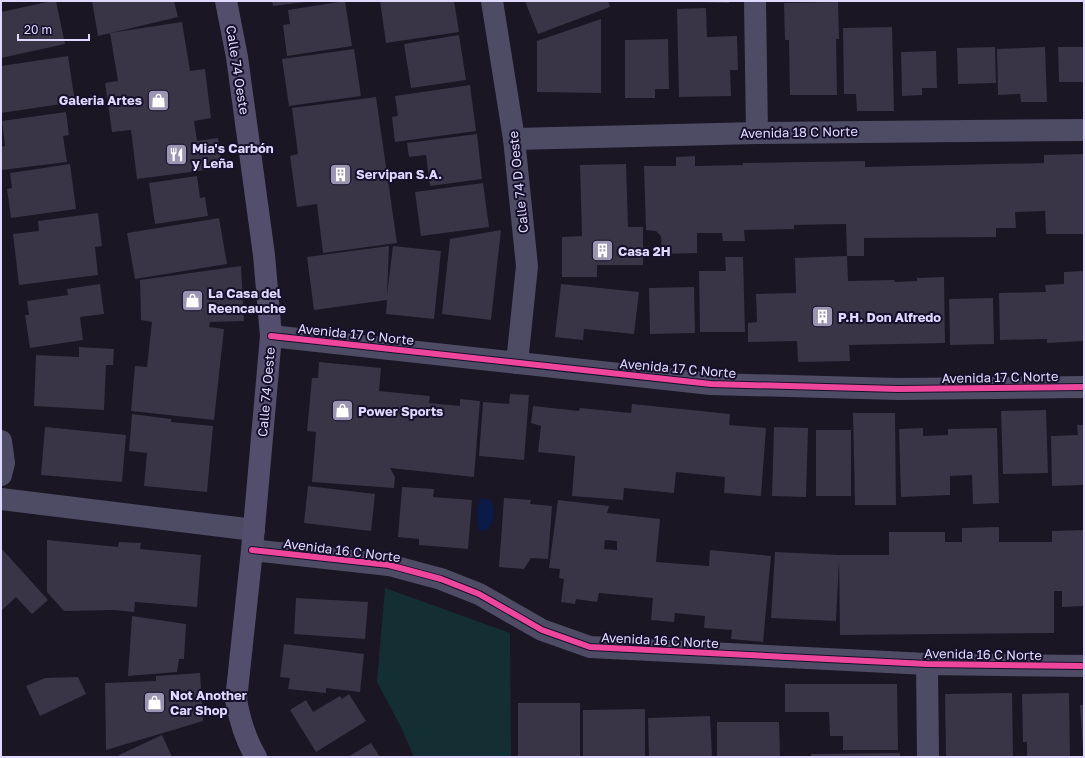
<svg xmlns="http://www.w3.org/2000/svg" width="1085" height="758" font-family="'Golos Text',sans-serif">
<rect width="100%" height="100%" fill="#1a1624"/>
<!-- green -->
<polygon fill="#142f33" points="385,588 510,633 511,757 414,757 401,727 377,682"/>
<!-- water -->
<path fill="#0b1b47" d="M480,498L491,500C496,511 495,526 483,532L479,530C476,519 477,510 480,498Z"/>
<!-- building -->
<g fill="#393446" fill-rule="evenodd">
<polygon points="52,1 56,1 65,44 1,58 1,12"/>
<polygon points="92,1 174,1 178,17 98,36"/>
<polygon points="272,1 305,1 305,2 273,6"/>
<polygon points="345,1 352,46 287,56 283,25 290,24 288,10"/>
<polygon points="380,1 454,1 459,32 386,43"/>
<polygon points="525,1 608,1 610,7 538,34"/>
<polygon points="700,1 729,1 729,3 699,2"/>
<polygon points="838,2 839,39 836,39 837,95 790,95 789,40 785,40 784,3"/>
<polygon points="706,8 707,37 737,36 738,70 730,70 731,96 679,97 677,9"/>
<polygon points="601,19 601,93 537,92 537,41"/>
<polygon points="182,22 190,71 205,69 211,118 194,121 197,141 218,138 222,168 137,179 131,130 112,132 105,83 118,81 110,33"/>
<polygon points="892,27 894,111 857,111 856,94 844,94 843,28"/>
<polygon points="459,35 466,80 411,88 404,44"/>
<polygon points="668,39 669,89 655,89 655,98 625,98 625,40"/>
<polygon points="995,47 996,83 958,84 957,48"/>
<polygon points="1045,47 1047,102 1021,102 1020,94 998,95 997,49"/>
<polygon points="1058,47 1084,47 1084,82 1059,82"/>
<polygon points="354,49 361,96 289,106 282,59"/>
<polygon points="936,51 937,88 922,88 922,95 902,96 901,52"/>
<polygon points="68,56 75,102 1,113 1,66"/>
<polygon points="470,85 476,131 395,142 392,117 398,116 395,96"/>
<polygon points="376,97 397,243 323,253 317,204 297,207 290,156 298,154 292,108"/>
<polygon points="66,112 69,135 63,136 67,162 2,170 1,147 5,146 2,121"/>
<polygon points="477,134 482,179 430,186 426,155 409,157 407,143"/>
<polygon points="1084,154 1084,234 1046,234 1045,211 1015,212 1016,228 996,228 996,237 864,238 864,256 847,256 846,224 794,225 794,229 744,230 745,241 723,241 722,233 697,233 697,253 662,254 661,236 656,231 646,230 644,166 676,166 676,157 695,156 695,166 743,165 743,163 865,161 865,167 1044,163 1044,155"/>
<polygon points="70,164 76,209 11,218 7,189 12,188 10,173"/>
<polygon points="626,164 628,227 643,227 643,265 597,265 597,277 562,277 562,237 582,236 580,165"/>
<polygon points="197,176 200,198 205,197 208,216 155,224 149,183"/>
<polygon points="483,183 489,227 421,236 415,192"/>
<polygon points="98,213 102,246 95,247 98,275 19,285 13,234 39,231 38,221"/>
<polygon points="219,218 227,264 135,279 127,233"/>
<polygon points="501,230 491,320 442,314 450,239"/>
<polygon points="389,246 387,295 393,246 441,251 434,319 386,314 387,300 314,310 307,257"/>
<polygon points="847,256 848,281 895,280 894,282 917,281 917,278 944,277 945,343 849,345 850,361 798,362 797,341 748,342 748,323 757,322 756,294 796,293 795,258"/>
<polygon points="725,257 743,257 745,332 700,332 699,271 726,271"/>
<polygon points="241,266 244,321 210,322 209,327 224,329 214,420 131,411 135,366 147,367 152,322 141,320 140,280"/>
<polygon points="1084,271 1084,341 1047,343 1047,339 1000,340 999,293 1046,292 1045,285 1064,284 1064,272"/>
<polygon points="100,284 104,314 80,317 83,340 30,348 25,315 29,315 27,301 68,295 67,289"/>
<polygon points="561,284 639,292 634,334 584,329 583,340 555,337"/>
<polygon points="694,287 695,333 650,334 649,288"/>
<polygon points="993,298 994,344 950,345 949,299"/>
<polygon points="79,347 114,349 113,365 106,365 104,410 34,406 36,355 79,357"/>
<polygon points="319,362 381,368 379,391 430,396 429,403 460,406 460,399 480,401 474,477 390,468 395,477 394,488 312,482 316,432 307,431 312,378 318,378"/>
<polygon points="510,394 529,395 524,460 479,456 483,402 509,404"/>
<polygon points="632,404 730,414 729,425 766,428 761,496 724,493 725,477 676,472 674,493 624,488 623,500 572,496 575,456 538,452 541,426 531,423 533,406 579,411 580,408 631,413"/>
<polygon points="1046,410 1048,473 1003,474 1001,411"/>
<polygon points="853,413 895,413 896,505 855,505"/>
<polygon points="132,414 171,419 171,422 213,426 207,492 144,486 147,453 129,451"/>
<polygon points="1077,425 1084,425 1084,485 1052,486 1051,436 1078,435"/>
<polygon points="45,427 126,435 122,482 41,475"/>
<polygon points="774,427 808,428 806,497 772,496"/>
<polygon points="923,428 923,436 948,435 948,429 997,428 999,503 973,504 972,475 950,476 950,495 901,497 899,429"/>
<rect x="816" y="430" width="35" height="66"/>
<polygon points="308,486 375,494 371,531 304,523"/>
<polygon points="402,487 434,489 433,497 472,500 468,549 419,545 419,539 398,537"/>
<polygon points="504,498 531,500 530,504 552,506 548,559 531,558 524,569 499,567"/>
<path d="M558,500L609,506L607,513L660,519L656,562L709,566L710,550L771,556L763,642L731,639L732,630L704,628L705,616L675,613L674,622L651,620L653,598L599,593L597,602L576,599L575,604L561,602L564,579L559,578L560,569L549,568ZM605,540L617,541V550L604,549Z"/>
<polygon points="999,527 999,542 1052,542 1052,531 1084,530 1084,606 1062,607 1062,591 1054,591 1054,633 840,635 839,561 836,621 771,618 775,552 839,555 889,555 889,532 945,532 945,542 962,542 962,528"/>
<polygon points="47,540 118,547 119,542 141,543 140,549 201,555 197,607 135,602 134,612 114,610 64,611 47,592"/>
<polygon points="1,548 48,600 32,614 16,597 1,611"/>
<polygon points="296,598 368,602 365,639 294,634"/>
<polygon points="132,616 186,624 184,659 179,659 177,672 128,676"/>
<polygon points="284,644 364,654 360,692 326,688 326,693 288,689 290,678 280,677"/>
<polygon points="200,673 203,721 106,750 105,683 156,681 156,676"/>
<polygon points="78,677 86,694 40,716 26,686 45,678"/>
<polygon points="785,684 897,684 898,750 843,750 843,736 830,736 829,712 785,712"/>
<polygon points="1012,693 1013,757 946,757 945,694"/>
<polygon points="1069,693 1070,757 1027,757 1027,742 1023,742 1022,694"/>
<polygon points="349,694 366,721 316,752 290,710 306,700 313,712 340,696 342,699"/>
<rect x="518" y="703" width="62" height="54"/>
<polygon points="1080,705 1084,705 1084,749 1083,749"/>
<polygon points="645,709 645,757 583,757 583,710"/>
<polygon points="710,716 712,757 649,757 648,718"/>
<polygon points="717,722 779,722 780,757 717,757"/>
<polygon points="162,735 172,757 120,757 119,755"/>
<polygon points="371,743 380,757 348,757"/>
<polygon points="900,753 900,757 811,757 811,754"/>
</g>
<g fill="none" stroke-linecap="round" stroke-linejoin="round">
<!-- street -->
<g stroke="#4e4b65" stroke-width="22">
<polyline points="492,1 514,139 527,266 517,363"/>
<polyline points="755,1 757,133"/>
<polyline points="514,139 757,133 1084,130"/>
<polyline points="271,336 711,384 898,389 1084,387"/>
<polyline points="1,441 4,463 1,475"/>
<polyline points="1,499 254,530"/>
<polyline points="252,550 389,565 441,579 479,594 542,630 590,647 927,664 1084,666"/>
<polyline points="927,664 928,757"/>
</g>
<!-- secondary -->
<path stroke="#524e6b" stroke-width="22" d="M226,1L237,57L264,255L271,336L252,550L236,700C240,721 245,739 256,757"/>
<defs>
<g id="cycleway">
<polyline points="271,336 711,384 898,389 1084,387"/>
<polyline points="252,550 389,565 441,579 479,594 542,630 590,647 927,664 1084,666"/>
</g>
</defs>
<!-- cycleway casing -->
<use href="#cycleway" stroke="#16102a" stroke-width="8"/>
<!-- cycleway -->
<use href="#cycleway" stroke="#ed469a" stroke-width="6"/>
</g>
<!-- icons -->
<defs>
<symbol id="shop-square" viewBox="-11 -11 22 22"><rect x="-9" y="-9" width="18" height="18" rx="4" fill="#9b95b2" stroke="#16102a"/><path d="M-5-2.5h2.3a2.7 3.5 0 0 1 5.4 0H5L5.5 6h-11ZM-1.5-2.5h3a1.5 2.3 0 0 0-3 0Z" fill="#fff"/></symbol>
<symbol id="restaurant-square" viewBox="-11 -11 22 22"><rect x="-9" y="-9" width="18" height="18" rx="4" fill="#9b95b2" stroke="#16102a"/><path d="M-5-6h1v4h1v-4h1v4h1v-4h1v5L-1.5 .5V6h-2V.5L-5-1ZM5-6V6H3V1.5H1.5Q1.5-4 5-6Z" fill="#fff"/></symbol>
<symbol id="building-square" viewBox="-11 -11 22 22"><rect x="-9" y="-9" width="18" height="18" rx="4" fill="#9b95b2" stroke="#16102a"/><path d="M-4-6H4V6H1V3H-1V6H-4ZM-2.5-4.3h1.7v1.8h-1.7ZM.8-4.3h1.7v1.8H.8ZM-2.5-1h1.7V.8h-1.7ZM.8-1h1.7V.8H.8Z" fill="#fff"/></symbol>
</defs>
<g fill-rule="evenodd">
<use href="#shop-square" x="146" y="88" width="25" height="25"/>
<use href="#restaurant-square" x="164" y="142" width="25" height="25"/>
<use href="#building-square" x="328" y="162" width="25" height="25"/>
<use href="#building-square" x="590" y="238" width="25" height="25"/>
<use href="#shop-square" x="180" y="288" width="25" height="25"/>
<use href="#building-square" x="810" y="304" width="25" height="25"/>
<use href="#shop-square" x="330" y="398" width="25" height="25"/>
<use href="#shop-square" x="142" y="690" width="25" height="25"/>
</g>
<g text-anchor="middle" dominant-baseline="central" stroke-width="4" stroke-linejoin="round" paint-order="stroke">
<!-- street labels -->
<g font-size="13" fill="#e0d9ff" stroke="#16102a">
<text transform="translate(238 70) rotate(81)">Calle 74 Oeste</text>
<text transform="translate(799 132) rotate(-1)">Avenida 18 C Norte</text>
<text transform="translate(518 182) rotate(-96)">Calle 74 D Oeste</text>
<text transform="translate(356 334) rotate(6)">Avenida 17 C Norte</text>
<text transform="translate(678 368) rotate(5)">Avenida 17 C Norte</text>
<text transform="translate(1000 377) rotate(-1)">Avenida 17 C Norte</text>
<text transform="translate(266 392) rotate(-85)">Calle 74 Oeste</text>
<text transform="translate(342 550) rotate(7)">Avenida 16 C Norte</text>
<text transform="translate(660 640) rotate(3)">Avenida 16 C Norte</text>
<text transform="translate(983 654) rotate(1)">Avenida 16 C Norte</text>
</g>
<!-- poi labels -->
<g font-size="13" font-weight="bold" fill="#e0d9ff" stroke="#16102a" text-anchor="start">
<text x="142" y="100" text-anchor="end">Galeria Artes</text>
<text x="192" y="148">Mia's Carbón<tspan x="192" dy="15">y Leña</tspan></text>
<text x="356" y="174">Servipan S.A.</text>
<text x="618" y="251">Casa 2H</text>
<text x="208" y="293">La Casa del<tspan x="208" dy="15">Reencauche</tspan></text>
<text x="838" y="317">P.H. Don Alfredo</text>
<text x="358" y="411">Power Sports</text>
<text x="170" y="695">Not Another<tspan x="170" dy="15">Car Shop</tspan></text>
</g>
</g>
<!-- border -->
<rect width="1085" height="758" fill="none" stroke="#e0d9ff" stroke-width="4"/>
<!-- scale -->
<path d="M18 34v6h71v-6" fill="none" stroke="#e0d9ff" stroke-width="2"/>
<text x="24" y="34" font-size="12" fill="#e0d9ff" stroke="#16102a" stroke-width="3" paint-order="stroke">20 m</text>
</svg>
